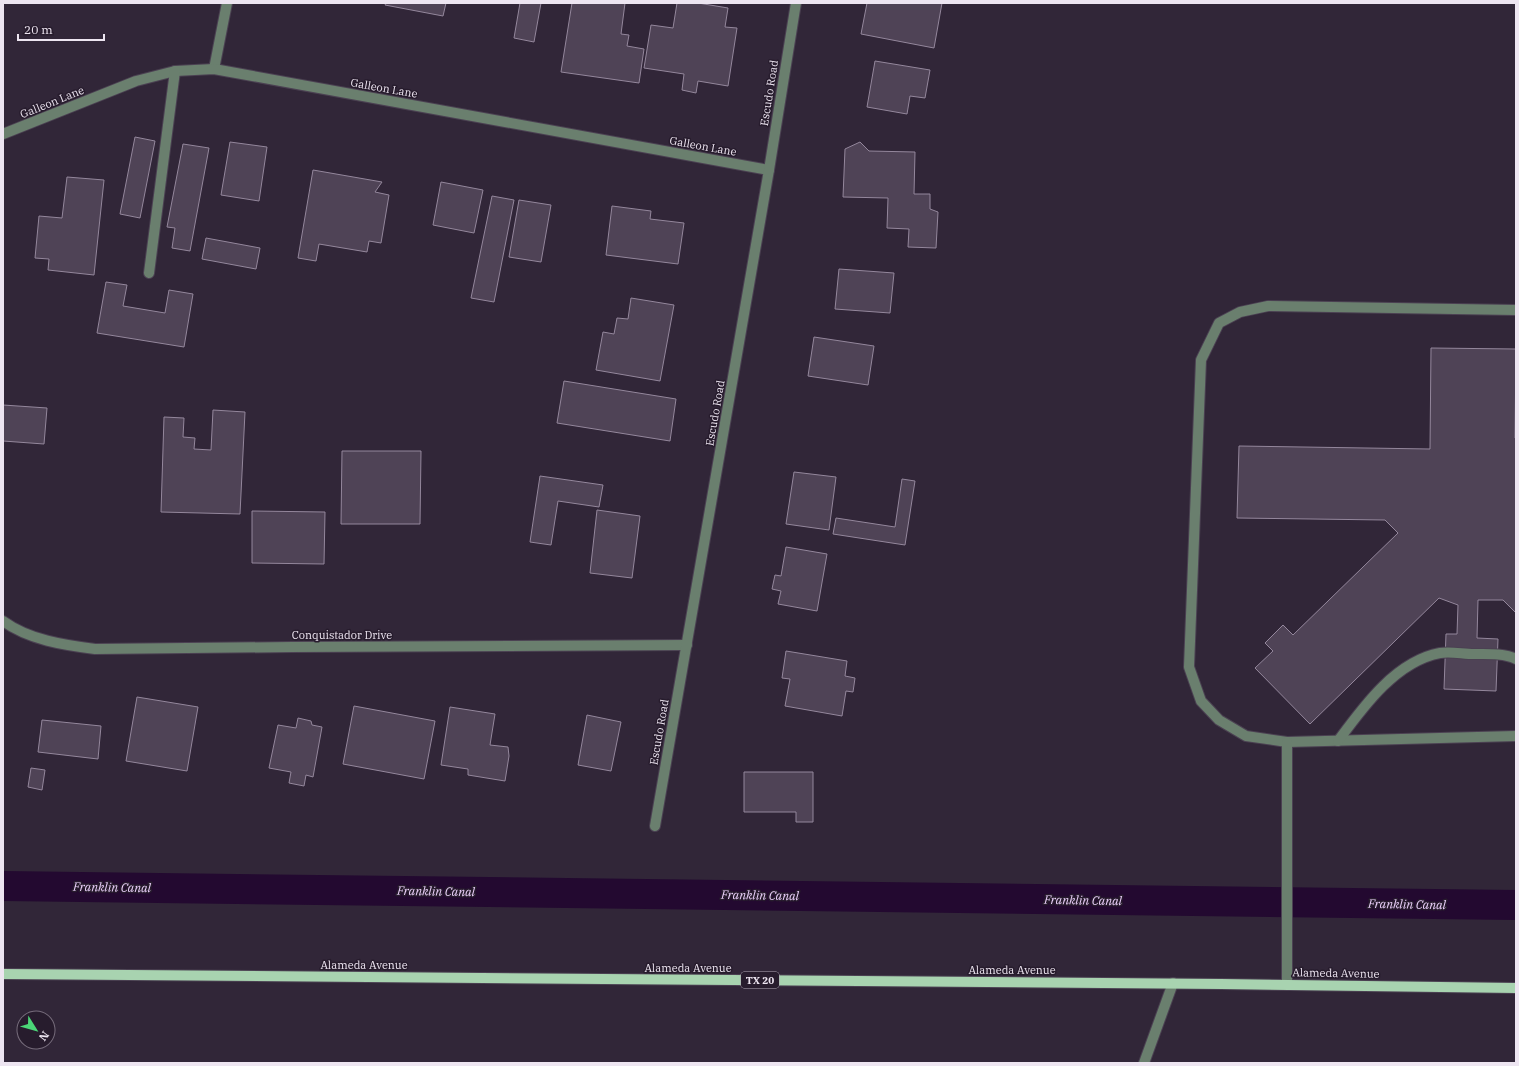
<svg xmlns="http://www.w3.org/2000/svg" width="1519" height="1066" font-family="'IBM Plex Serif',serif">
<rect width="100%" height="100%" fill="#312638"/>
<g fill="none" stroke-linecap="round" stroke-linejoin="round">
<!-- canal -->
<polyline stroke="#230930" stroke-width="30" points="3,886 1516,905"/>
</g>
<!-- building -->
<g fill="#4f4356" stroke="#94879c">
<polygon points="386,3 446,3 443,16 385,5"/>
<polygon points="520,3 541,3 534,42 514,38"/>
<polygon points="572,3 625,3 621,34 629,35 627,46 644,49 639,83 561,72"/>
<polygon points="677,3 698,3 728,8 725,27 737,28 728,86 698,81 696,93 682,90 684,74 644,68 651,25 673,28"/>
<polygon points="867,3 942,3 934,48 861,34"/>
<polygon points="875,61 930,70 925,98 910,96 907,114 867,107"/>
<polygon points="135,137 155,141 140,218 120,214"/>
<polygon points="230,142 267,147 259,201 221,195"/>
<polygon points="860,142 869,151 915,152 914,194 930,194 930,209 938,212 936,248 908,247 909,229 887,228 888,198 843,197 845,149"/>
<polygon points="183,144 209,148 190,251 172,248 175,228 167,227"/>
<polygon points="313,170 382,182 375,192 389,195 381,243 369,241 367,252 319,244 316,261 298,258"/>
<polygon points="67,177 104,180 94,275 48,270 49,259 35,258 39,216 62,218"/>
<polygon points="441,182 483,190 474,233 433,225"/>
<polygon points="492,196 514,200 494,302 471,298"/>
<polygon points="519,200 551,205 541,262 509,257"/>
<polygon points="612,206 651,211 650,219 684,223 678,264 606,255"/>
<polygon points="206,238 260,248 256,269 202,259"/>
<polygon points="839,269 894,273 890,313 835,309"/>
<polygon points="106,282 127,285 123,306 165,313 169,290 193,294 184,347 97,333"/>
<polygon points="631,298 674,305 660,381 596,370 603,332 614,334 617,318 628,319"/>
<polygon points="814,337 874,346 868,385 808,376"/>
<polygon points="1431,348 1516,349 1515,438 1516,438 1516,613 1503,600 1478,600 1477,638 1498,639 1496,691 1444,689 1446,634 1457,634 1458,605 1439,598 1310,724 1255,668 1273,651 1265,643 1283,625 1293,635 1398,533 1385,520 1237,518 1239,446 1430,449"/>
<polygon points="564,381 676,399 670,441 557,423"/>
<polygon points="3,405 47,408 44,444 3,441"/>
<polygon points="213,410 245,412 240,514 161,512 164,417 184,418 183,437 195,438 194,449 211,450"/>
<polygon points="342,451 421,451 420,524 341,524"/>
<polygon points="794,472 836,477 829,530 786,524"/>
<polygon points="540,476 603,485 599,507 558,501 551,545 530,542"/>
<polygon points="902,479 915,481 905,545 833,534 836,518 895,527"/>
<polygon points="597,510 640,516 632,578 590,573"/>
<polygon points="252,511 325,512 324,564 252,563"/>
<polygon points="786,547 827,554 817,611 778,604 781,591 772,589 775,575 781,576"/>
<polygon points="786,651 847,661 845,676 855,678 853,692 846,691 842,716 785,706 790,679 782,678"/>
<polygon points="137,697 198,707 187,771 126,761"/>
<polygon points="354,706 435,721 424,779 343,764"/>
<polygon points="450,707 495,714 490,745 508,747 509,756 505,781 468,775 468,769 441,765"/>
<polygon points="587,715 621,722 611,771 578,765"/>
<polygon points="298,718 311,721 312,725 322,727 313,777 306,775 304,786 289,783 291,772 269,768 278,725 296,728"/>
<polygon points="42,720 101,726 98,759 38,752"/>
<polygon points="31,768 45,770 42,790 28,787"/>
<polygon points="744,772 813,772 813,822 796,822 796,812 744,812"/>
</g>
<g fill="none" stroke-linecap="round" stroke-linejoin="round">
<defs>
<g id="minor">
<polyline points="214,69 227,3"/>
<polyline points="3,134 136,81 175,71 214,69 769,170"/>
<polyline points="149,273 175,71"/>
<polyline points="1516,310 1268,306 1240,312 1219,323 1201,360 1189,667 1201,701 1219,720 1246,736 1287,742 1516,736"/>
<path d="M3,621C29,640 64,645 95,649L293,647L687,645"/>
<path d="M1338,741C1363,707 1396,661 1440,653C1450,651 1463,654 1474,654C1487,654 1504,653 1516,659"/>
<polyline points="655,826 769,170 796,3"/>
<polyline points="1287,985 1287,742"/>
<polyline points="1144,1063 1173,983"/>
</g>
<polyline id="major" points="3,974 1221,984 1516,988"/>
</defs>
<!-- minor casing -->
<use href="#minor" stroke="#4b4152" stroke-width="12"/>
<!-- major casing -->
<use href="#major" stroke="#4b4152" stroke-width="12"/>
<!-- minor -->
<use href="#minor" stroke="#6a7f6e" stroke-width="10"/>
<!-- major -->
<use href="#major" stroke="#a8d3b0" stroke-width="10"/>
</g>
<g text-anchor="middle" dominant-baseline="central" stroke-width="3" stroke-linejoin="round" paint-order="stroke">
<!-- shield labels -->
<rect fill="#271c2d" stroke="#b2a9b6" stroke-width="1" x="741" y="972" width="38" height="16" rx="3"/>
<g font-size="10" font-weight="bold" fill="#ede5f1">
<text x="760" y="980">TX 20</text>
</g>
<!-- street labels -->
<g font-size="11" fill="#ede5f1" stroke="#271c2d">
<text transform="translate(384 88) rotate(10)">Galleon Lane</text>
<text transform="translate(769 93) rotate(-81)">Escudo Road</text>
<text transform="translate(52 102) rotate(-22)">Galleon Lane</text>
<text transform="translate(703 146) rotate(10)">Galleon Lane</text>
<text transform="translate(715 413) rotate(-80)">Escudo Road</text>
<text x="342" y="635">Conquistador Drive</text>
<text transform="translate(659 732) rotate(-80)">Escudo Road</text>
<text x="364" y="965">Alameda Avenue</text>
<text x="688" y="968">Alameda Avenue</text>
<text x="1012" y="970">Alameda Avenue</text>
<text transform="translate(1336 973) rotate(1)">Alameda Avenue</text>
</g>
<!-- water labels -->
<g font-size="12" font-style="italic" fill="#ecd1fc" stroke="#271c2d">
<text transform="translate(112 887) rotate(1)">Franklin Canal</text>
<text transform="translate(436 891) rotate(1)">Franklin Canal</text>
<text transform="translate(760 895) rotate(1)">Franklin Canal</text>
<text transform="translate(1083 900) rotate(1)">Franklin Canal</text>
<text transform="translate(1407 904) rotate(1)">Franklin Canal</text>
</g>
</g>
<!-- border -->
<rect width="1519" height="1066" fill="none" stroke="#ede5f1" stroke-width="8"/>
<!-- north arrow -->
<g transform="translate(36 1030) rotate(127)"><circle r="19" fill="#271c2d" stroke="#766c7b"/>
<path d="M0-3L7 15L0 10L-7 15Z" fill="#4bd677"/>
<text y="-6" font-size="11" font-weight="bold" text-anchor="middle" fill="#ede5f1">N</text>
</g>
<!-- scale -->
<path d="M18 34v6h86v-6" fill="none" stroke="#ede5f1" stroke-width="2"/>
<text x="24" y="34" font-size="12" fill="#ede5f1" stroke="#271c2d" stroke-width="3" paint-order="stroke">20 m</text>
</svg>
